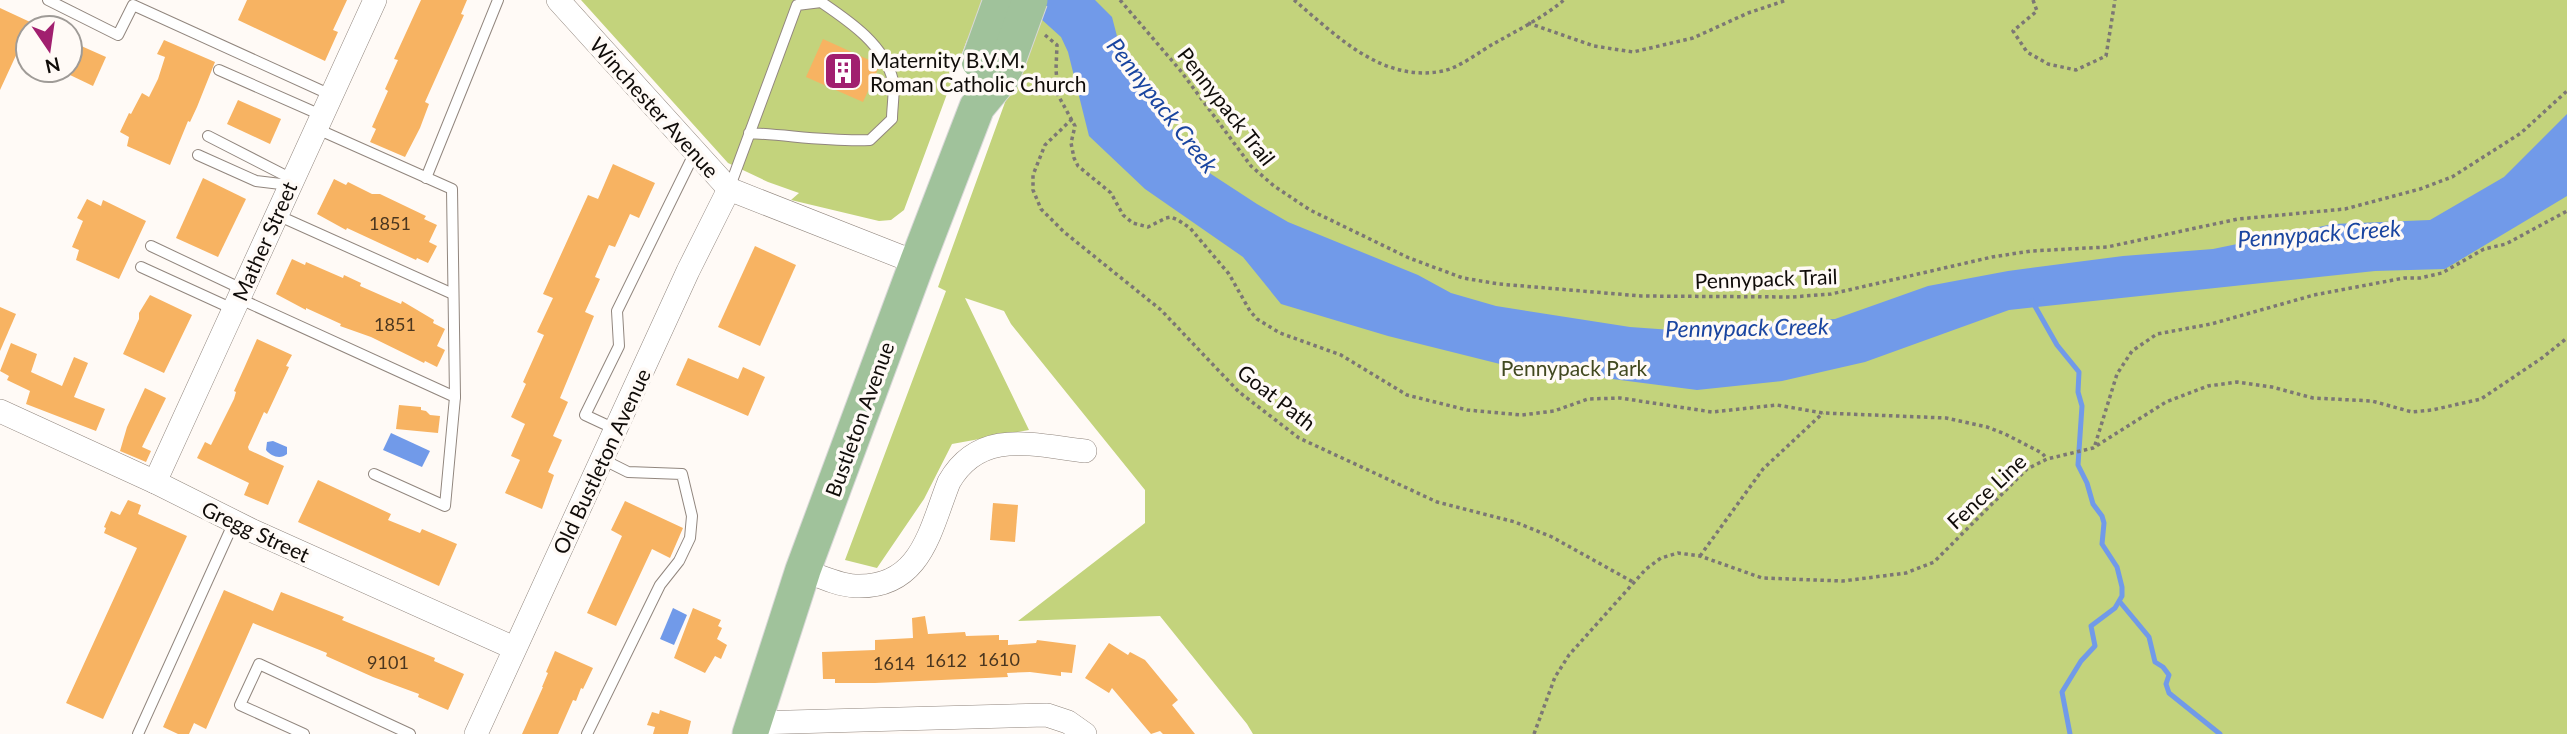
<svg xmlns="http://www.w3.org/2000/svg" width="2567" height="734" font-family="Lato,sans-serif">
<rect width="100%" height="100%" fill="#fffaf6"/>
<!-- green -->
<polygon fill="#c3d37c" points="581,0 2567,0 2567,734 1253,734 1247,724 1160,616 1018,621 1145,523 1145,490 1011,324 1004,311 965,298 1029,430 952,444 924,499 877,568 845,560 946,291 938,287 1016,72 967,40 904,210 891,220 879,221 791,200 799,193 768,182 728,163"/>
<!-- water -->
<g fill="#719ae9">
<polygon points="1020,0 1095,0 1112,17 1118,40 1148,96 1187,149 1211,174 1257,204 1288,222 1418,275 1451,293 1496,306 1630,327 1672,330 1835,319 1928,286 2008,271 2123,256 2213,249 2333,224 2430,220 2504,177 2567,114 2567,196 2445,269 2375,271 2009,310 1865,362 1782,381 1697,390 1504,365 1388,336 1281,304 1243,257 1145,189 1089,136 1068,52 1061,37"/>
<polygon points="391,433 430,451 422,467 383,450"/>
<path d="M273,441L287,447V454C280,460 271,456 266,450L267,442Z"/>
<polygon points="673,608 687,615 674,645 660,639"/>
</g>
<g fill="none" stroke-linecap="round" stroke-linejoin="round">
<!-- stream -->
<g stroke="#719ae9" stroke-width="5">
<polyline points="2032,301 2057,345 2079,372 2078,392 2082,406 2078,465 2087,483 2093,504 2102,516 2104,523 2102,544 2117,567 2122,587 2122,596 2115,608 2091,626 2095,646 2081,661 2062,692 2070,734"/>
<polyline points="2120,602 2149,637 2155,662 2163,667 2169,675 2166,684 2169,693 2220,734"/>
</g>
</g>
<!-- building -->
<g fill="#f7b362">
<polygon points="247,0 347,0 333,30 338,32 325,61 238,20"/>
<polygon points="421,0 467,0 461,14 464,15 425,102 429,104 420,128 405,157 370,142 376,129 372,127 388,91 385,89 398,60 394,59"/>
<polygon points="0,8 43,28 28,28 28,55 18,51 0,90"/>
<polygon points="823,39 878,64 879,67 863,102 806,77"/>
<polygon points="164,40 215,62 197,107 190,122 188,121 170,165 127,146 129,137 120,132 129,113 131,114 142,93 149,97 158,79 165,57 157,54"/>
<polygon points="70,41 106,57 93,86 70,75"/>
<polygon points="238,100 281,119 270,144 227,124"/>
<polygon points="613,164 655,183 639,218 630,214 615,247 609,245 595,277 600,279 585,312 594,316 560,398 568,402 553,436 562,440 548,472 554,475 542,509 505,493 520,460 511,456 525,424 511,417 526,384 523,382 544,335 537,332 553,298 543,294 588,195 598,199"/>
<polygon points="203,178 246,199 218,257 176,238"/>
<polygon points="334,179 346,185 348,182 372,194 380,194 426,216 424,219 437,225 429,242 437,246 428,263 417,258 416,260 347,228 346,230 317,214"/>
<polygon points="87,199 101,206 103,200 146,221 119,279 76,260 79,250 72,247 83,221 77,218"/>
<polygon points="755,246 796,265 760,346 718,327"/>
<polygon points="292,259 305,265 306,262 343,278 344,275 361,283 360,286 401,304 402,301 434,320 433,323 445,329 437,346 445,350 437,367 425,361 424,363 371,337 340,326 341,324 306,308 306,310 276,294"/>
<polygon points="150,295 192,315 164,373 123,354 139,319 139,313"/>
<polygon points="0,307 16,314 0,351"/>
<polygon points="257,339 292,355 286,366 289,367 268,412 267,414 264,412 248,447 249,450 284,466 268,505 244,495 249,483 197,458 205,442 211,445 234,399 236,392 234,391"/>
<polygon points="11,343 37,354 31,372 62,386 74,357 88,363 74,397 105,409 96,431 26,404 30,391 7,380 9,376 0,371"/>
<polygon points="688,358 738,379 743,367 765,377 748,416 676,385"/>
<polygon points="145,388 166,398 142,447 151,451 146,462 120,451 127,427"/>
<polygon points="399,405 421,407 421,410 426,411 430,415 440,416 438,433 396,429"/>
<polygon points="318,480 391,514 388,520 420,533 422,529 457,544 439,586 298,522"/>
<polygon points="128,500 141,505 138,514 187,536 103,719 66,703 137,548 104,533 106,528 104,527 111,511 120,515"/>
<polygon points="625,501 683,528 670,558 652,549 616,626 587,613 622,536 611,530"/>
<polygon points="993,503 1018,505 1015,542 990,540"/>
<polygon points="224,590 273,611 281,592 344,617 342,620 435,658 434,661 464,674 448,710 418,697 419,694 373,677 326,656 327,653 253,623 206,729 194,723 189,734 178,734 163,727"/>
<polygon points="693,608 721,620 718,626 722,628 717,639 727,645 721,659 715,656 705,673 674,658"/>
<polygon points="925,616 928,634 965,632 966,636 999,635 999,640 1008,640 1008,645 1036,643 1037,640 1076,645 1072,673 1061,672 1061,676 1030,672 1007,673 1008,677 875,683 835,683 835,679 823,679 822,652 875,650 875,640 913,638 912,618"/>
<polygon points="1109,643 1128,655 1130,652 1145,660 1178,700 1172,705 1195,734 1163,734 1160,731 1151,734 1112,688 1109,693 1085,678"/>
<polygon points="555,651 593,668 583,689 581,688 576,701 573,700 558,734 522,734 543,687 542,687 548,673 546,672"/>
<polygon points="660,710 691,721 688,734 653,734 655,727 647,725 652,712 659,714"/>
</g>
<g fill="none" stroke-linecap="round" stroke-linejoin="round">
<defs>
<g id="service">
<polyline points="48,0 118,35 133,5 331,95"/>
<polyline points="219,70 321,115"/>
<polyline points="315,128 452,189 455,397"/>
<polyline points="208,136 292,179"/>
<polyline points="198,155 256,181 289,185"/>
<polyline points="426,178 498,0"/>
<path d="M729,189L797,5L821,2C849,21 885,45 893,81C895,92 892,107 892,119L870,140C830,142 790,135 749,133"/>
<polyline points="277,215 453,294"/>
<polyline points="151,246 242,289"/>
<polyline points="141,267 233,309"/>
<polyline points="238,298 455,397 445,506 374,474"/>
<polyline points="615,429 585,415 619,346 617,311 695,152"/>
<polyline points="138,734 234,522"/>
<polyline points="304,734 240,705 259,664 410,734"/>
<polyline points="587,734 660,585 679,561 690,538 692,516 682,474 628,472 602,459"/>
</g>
<g id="minor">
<polyline points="558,0 729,189 917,263"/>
<polyline points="0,411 155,482 253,531 514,648"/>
<polyline points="155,482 375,0"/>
<path d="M803,570C819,576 838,585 855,586C921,589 930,530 949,482C980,428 1033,445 1085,451"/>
<polyline points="754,723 1047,715 1068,722 1085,734"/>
<polyline points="476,734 688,271 729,189"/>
</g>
<polyline id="primary" points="750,734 803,570 917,263 977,107 1002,77"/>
</defs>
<!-- service casing -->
<use href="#service" stroke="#91867e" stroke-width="12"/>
<!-- minor casing -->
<use href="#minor" stroke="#91867e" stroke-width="24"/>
<!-- primary casing -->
<use href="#primary" stroke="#d9d8d8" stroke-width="37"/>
<!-- path -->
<g stroke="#7c7774" stroke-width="3.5" stroke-dasharray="3.5 3.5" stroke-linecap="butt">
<polyline points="1120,0 1180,70 1251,166 1274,186 1310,210 1409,258 1463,278 1499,284 1641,296 1792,297 1831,294 1992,257 2031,251 2107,247 2238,219 2345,209 2420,189 2452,177 2521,133 2567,91"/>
<path d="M1294,0C1337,36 1382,83 1443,71C1461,67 1480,51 1495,43C1518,30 1544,17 1564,0"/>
<polyline points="2033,0 2037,11 2013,31 2027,52 2048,64 2076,70 2106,56 2115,0"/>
<polyline points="1528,23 1594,46 1633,52 1693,38 1748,13 1787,0"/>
<polyline points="1045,35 1057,45 1056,69 1058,95 1075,126 1071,143 1074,158 1078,166 1111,193 1123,215 1133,223 1148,227 1166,218 1171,217 1178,220 1190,228 1229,274 1250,311 1257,319 1280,333 1341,355 1407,395 1467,410 1522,415 1554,411 1588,399 1620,398 1712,412 1777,405 1823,413 1946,418 1987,427 2005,434 2042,453 2047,459"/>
<polyline points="1072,119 1045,145 1033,175 1033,190 1041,209 1064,232 1161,310 1239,392 1299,438 1437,502 1515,522 1552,537 1633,582"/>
<polyline points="2095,445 2117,374 2132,351 2157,334 2211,324 2314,295 2404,278 2420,278 2442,273 2484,249 2506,244 2567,211"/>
<polyline points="1700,556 1763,469 1823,413"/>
<polyline points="1534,734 1555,677 1569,655 1646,569 1661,558 1678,553 1700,556 1762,578 1843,581 1906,573 1934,562 2027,469 2047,459 2093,448 2166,402 2208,386 2237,382 2272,387 2313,398 2372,401 2412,412 2432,410 2481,399 2542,358 2567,338"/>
</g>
<!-- service -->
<use href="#service" stroke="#fff" stroke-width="10"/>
<!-- minor -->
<use href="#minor" stroke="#fff" stroke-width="23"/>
<!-- primary -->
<use href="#primary" stroke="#a0c29b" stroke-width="35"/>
<defs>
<g id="primary-bridge">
<polyline points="979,61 1001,0"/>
<polyline points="1002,77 1030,0"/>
</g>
</defs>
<!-- primary-bridge casing -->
<use href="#primary-bridge" stroke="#d9d8d8" stroke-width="37" stroke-linecap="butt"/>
<!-- primary-bridge -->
<use href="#primary-bridge" stroke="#a0c29b" stroke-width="35"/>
</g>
<!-- icons -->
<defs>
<symbol id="building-square" viewBox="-11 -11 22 22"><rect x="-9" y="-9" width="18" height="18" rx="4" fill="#a11f6f" stroke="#fffaf6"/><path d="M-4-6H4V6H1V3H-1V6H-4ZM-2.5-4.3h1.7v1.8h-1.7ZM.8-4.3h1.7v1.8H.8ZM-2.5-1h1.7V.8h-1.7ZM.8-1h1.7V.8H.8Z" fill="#fff"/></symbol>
</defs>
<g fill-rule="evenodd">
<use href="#building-square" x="821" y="49" width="44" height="44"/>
</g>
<g text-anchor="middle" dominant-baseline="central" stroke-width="7" stroke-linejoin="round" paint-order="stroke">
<!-- number labels -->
<g font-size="18" fill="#4a361f">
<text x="390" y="223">1851</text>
<text x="395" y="324">1851</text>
<text x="999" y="659">1610</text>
<text x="946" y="660">1612</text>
<text x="388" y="662">9101</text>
<text x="894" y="663">1614</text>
</g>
<!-- poi labels -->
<g font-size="21" fill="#100c09" stroke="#fffaf6" text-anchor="start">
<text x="870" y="59">Maternity B.V.M.<tspan x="870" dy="24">Roman Catholic Church</tspan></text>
</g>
<!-- street labels -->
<g font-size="21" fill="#100c09" stroke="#fffaf6">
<text transform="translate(1227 106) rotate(52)">Pennypack Trail</text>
<text transform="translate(655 107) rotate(48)">Winchester Avenue</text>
<text transform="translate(264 241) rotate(-66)">Mather Street</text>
<text transform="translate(1766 278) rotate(-2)">Pennypack Trail</text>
<text transform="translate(1277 397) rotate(38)">Goat Path</text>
<text transform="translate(859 419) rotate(-70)">Bustleton Avenue</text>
<text transform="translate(601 461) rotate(-65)">Old Bustleton Avenue</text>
<text transform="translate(1986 491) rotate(-43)">Fence Line</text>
<text transform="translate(256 531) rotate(25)">Gregg Street</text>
</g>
<!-- park labels -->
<g font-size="21" fill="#424920" stroke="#fffaf6">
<text x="1574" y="367">Pennypack Park</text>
</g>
<!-- water labels -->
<g font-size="23" font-style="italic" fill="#1a45a0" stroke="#fffaf6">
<text transform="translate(1163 105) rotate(52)">Pennypack Creek</text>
<text transform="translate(2319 233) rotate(-4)">Pennypack Creek</text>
<text transform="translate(1747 327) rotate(-1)">Pennypack Creek</text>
</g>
</g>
<!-- north arrow -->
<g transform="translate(49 49) rotate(167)"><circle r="33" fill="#fffaf6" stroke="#9f9b97" stroke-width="2"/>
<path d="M0-5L12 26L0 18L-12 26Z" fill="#a11f6f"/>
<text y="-10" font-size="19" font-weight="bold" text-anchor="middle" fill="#100c09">N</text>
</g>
</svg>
